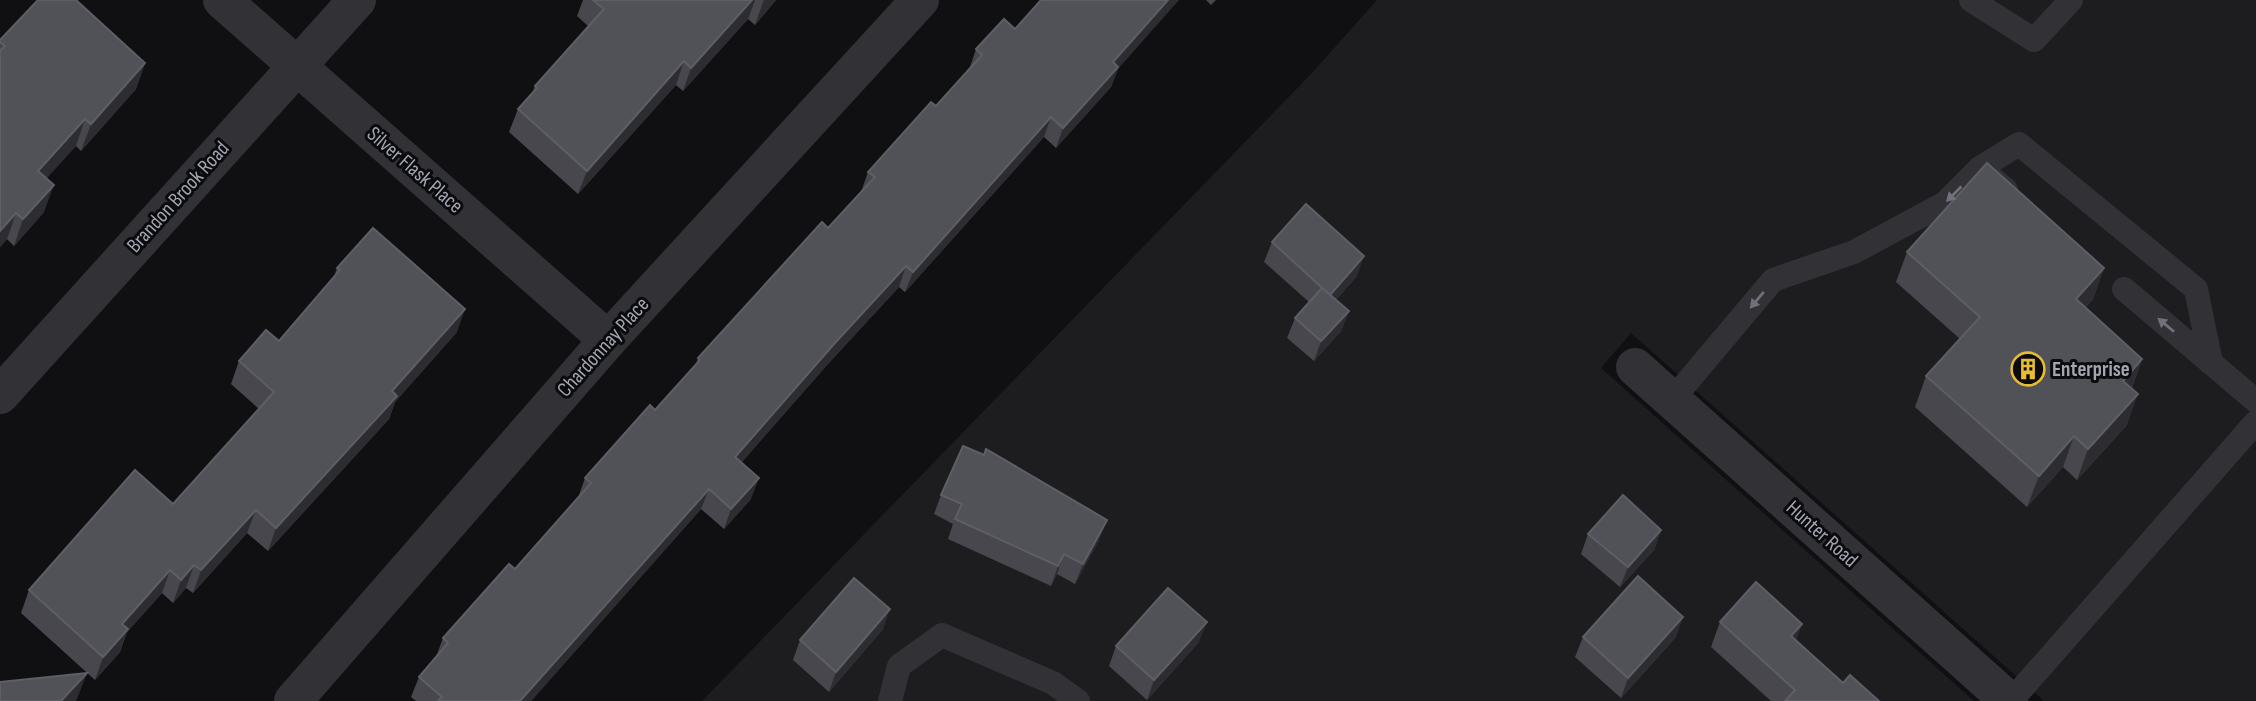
<svg xmlns="http://www.w3.org/2000/svg" width="2256" height="701" font-family="'Sofia Sans Condensed',sans-serif">
<rect width="100%" height="100%" fill="#101012"/>
<!-- built -->
<polygon fill="#1d1c1f" points="1377,0 2256,0 2256,701 2044,701 1631,333 1601,368 1974,701 702,701 1310,75"/>
<g fill="none" stroke-linecap="round" stroke-linejoin="round">
<!-- lane -->
<g stroke="#323236" stroke-width="24">
<polyline points="1971,0 2034,40 2071,0"/>
<polyline points="1980,168 2019,144 2196,289 2211,363"/>
<polyline points="2124,289 2256,401"/>
<polyline points="1672,400 1773,280 1854,252 1945,203 1980,168 2006,190"/>
<polyline points="890,701 899,666 942,635 1053,683 1078,701"/>
<polyline points="2011,701 2256,422"/>
</g>
<!-- street -->
<g stroke="#323236" stroke-width="38">
<polyline points="222,0 608,340"/>
<polyline points="1635,367 2009,701"/>
<polyline points="0,395 357,0"/>
<polyline points="293,701 608,340 920,0"/>
</g>
</g>
<!-- wall -->
<g fill="#47474d">
<polygon points="583,0 776,0 755,25 748,19 683,91 676,85 578,194 509,132 518,109 532,93 535,86 588,26 577,16"/>
<polygon points="1206,0 1216,0 1211,5"/>
<polygon points="1015,29 1118,69 1111,87 1056,148 1044,137 905,292 899,287 827,365 741,463 751,499 724,529 701,509 531,701 416,701 411,697 419,677 436,657 443,638 515,569 578,498 585,478 655,410 696,364 698,358 828,228 861,192 868,172 936,106 969,70 976,49"/>
<polygon points="0,40 145,63 136,89 81,151 76,146 46,178 44,212 14,246 7,239 0,247"/>
<polygon points="1272,242 1357,276 1336,300 1349,311 1341,331 1314,361 1287,338 1295,318 1309,302 1264,262"/>
<polygon points="1907,252 2104,268 2093,299 2085,308 2142,359 2132,388 2127,425 2077,480 2063,467 2027,507 1915,407 1926,376 1960,339 1896,282"/>
<polygon points="337,268 457,332 395,402 389,419 268,551 247,533 193,593 186,588 173,603 162,593 127,632 120,652 95,680 21,613 29,590 173,504 259,409 231,384 239,361 279,341 333,279"/>
<polygon points="941,495 1099,540 1075,584 1057,574 1051,586 948,539 953,524 934,514"/>
<polygon points="1661,530 1654,550 1620,587 1581,554 1588,534"/>
<polygon points="1720,622 1802,624 1796,640 1843,683 1879,701 1771,701 1711,647"/>
<polygon points="883,629 829,692 793,660 800,640"/>
<polygon points="1583,637 1676,637 1621,698 1575,657"/>
<polygon points="1199,642 1147,700 1109,666 1116,646"/>
</g>
<!-- shaded-wall -->
<g fill="#2d2d31">
<polygon points="752,0 755,0 748,19 683,91 691,68"/>
<polygon points="764,0 776,0 755,25 763,2"/>
<polygon points="1168,0 1179,0 1118,69 1111,87 1056,148 1063,128 1113,62"/>
<polygon points="684,61 676,85 578,194 587,171"/>
<polygon points="145,63 136,89 81,151 91,124"/>
<polygon points="1051,117 1044,137 905,292 913,272"/>
<polygon points="85,119 76,146 29,198 38,171"/>
<polygon points="54,185 44,212 14,246 23,219"/>
<polygon points="16,213 7,239 0,247 0,231"/>
<polygon points="1364,256 1357,276 1323,315 1330,295"/>
<polygon points="906,266 899,287 827,365 728,478 735,457 834,344"/>
<polygon points="2104,268 2093,299 2064,330 2076,299"/>
<polygon points="465,309 457,332 395,402 389,419 268,551 276,528 392,391"/>
<polygon points="1349,311 1341,331 1314,361 1321,341"/>
<polygon points="2142,359 2131,390 2123,381"/>
<polygon points="2138,394 2127,425 2077,480 2088,449"/>
<polygon points="2074,436 2063,467 2027,507 2039,476"/>
<polygon points="759,478 751,499 724,529 731,509"/>
<polygon points="709,489 701,509 531,701 520,701"/>
<polygon points="256,510 247,533 193,593 201,570"/>
<polygon points="1107,520 1099,540 1075,584 1083,564"/>
<polygon points="1661,530 1654,550 1620,587 1628,567"/>
<polygon points="1064,554 1057,574 1051,586 1058,566"/>
<polygon points="194,565 186,588 173,603 181,580"/>
<polygon points="170,570 162,593 127,632 120,652 95,680 103,657 122,624"/>
<polygon points="890,609 883,629 829,692 836,672"/>
<polygon points="1683,617 1676,637 1621,698 1628,678"/>
<polygon points="1207,622 1199,642 1147,700 1154,680"/>
<polygon points="1802,624 1793,649 1791,636"/>
<polygon points="87,673 77,699 76,701 61,701"/>
</g>
<!-- building -->
<g fill="#515158" stroke="#5d5e66" stroke-width="2">
<polygon points="38,0 76,0 145,63 91,124 85,119 38,171 54,185 23,219 16,213 0,231 0,51 5,46 0,42 0,40"/>
<polygon points="593,0 752,0 691,68 684,61 587,171 518,109 537,88 535,86 604,9"/>
<polygon points="1041,0 1168,0 1113,62 1118,67 1063,128 1051,117 913,272 906,266 834,344 735,457 759,478 731,509 709,489 520,701 438,701 442,697 419,677 448,643 443,638 509,564 515,569 591,483 585,478 650,405 655,410 700,360 698,358 822,222 828,228 875,177 868,172 931,102 936,106 982,55 976,49 1004,19 1015,29"/>
<polygon points="1987,163 2104,268 2076,299 2142,359 2123,381 2138,394 2088,449 2074,436 2039,476 1926,376 1980,317 1907,252"/>
<polygon points="1306,204 1364,256 1330,295 1272,242"/>
<polygon points="373,228 465,309 392,391 397,396 276,528 256,510 201,570 194,565 181,580 170,570 122,624 128,629 103,657 29,590 135,470 173,504 274,392 239,361 266,330 279,341 340,270 337,268"/>
<polygon points="1322,288 1349,311 1321,341 1295,318"/>
<polygon points="963,446 984,455 986,449 1107,520 1083,564 1064,554 1058,566 955,519 962,504 941,495"/>
<polygon points="1623,495 1661,530 1628,567 1588,534"/>
<polygon points="1638,576 1683,617 1628,678 1583,637"/>
<polygon points="854,578 890,609 836,672 800,640"/>
<polygon points="1756,582 1802,624 1791,636 1843,683 1850,675 1879,701 1785,701 1795,690 1720,622"/>
<polygon points="1168,588 1207,622 1154,680 1116,646"/>
<polygon points="87,673 61,701 0,701 0,682"/>
</g>
<!-- one-way arrows -->
<defs><path id="oneway-solid" d="M-6-.8H1V-3.2L6.5 0L1 3.2V.8H-6Z" transform="scale(1.75)"/></defs>
<g fill="#70717a">
<use href="#oneway-solid" transform="translate(1954 194) rotate(135)"/>
<use href="#oneway-solid" transform="translate(1757 300) rotate(130)"/>
<use href="#oneway-solid" transform="translate(2166 325) rotate(-140)"/>
</g>
<!-- icons -->
<defs>
<symbol id="building-ring" viewBox="-11 -11 22 22"><circle r="9.5" fill="#0b0b0d" stroke="#e6bc33" stroke-width="1.5"/><path d="M-4-6H4V6H1V3H-1V6H-4ZM-2.5-4.3h1.7v1.8h-1.7ZM.8-4.3h1.7v1.8H.8ZM-2.5-1h1.7V.8h-1.7ZM.8-1h1.7V.8H.8Z" fill="#e6bc33"/></symbol>
</defs>
<g fill-rule="evenodd">
<use href="#building-ring" x="2009" y="350" width="38" height="38"/>
</g>
<g text-anchor="middle" dominant-baseline="central" stroke-width="6" stroke-linejoin="round" paint-order="stroke">
<!-- street labels -->
<g font-size="21" fill="#a2a5b2" stroke="#0b0b0d">
<text transform="translate(415 170) rotate(41)">Silver Flask Place</text>
<text transform="translate(178 197) rotate(-48)">Brandon Brook Road</text>
<text transform="translate(603 347) rotate(-48)">Chardonnay Place</text>
<text transform="translate(1822 534) rotate(42)">Hunter Road</text>
</g>
<!-- poi labels -->
<g font-size="21" font-weight="bold" fill="#a2a5b2" stroke="#0b0b0d" text-anchor="start">
<text x="2052" y="369">Enterprise</text>
</g>
</g>
</svg>
